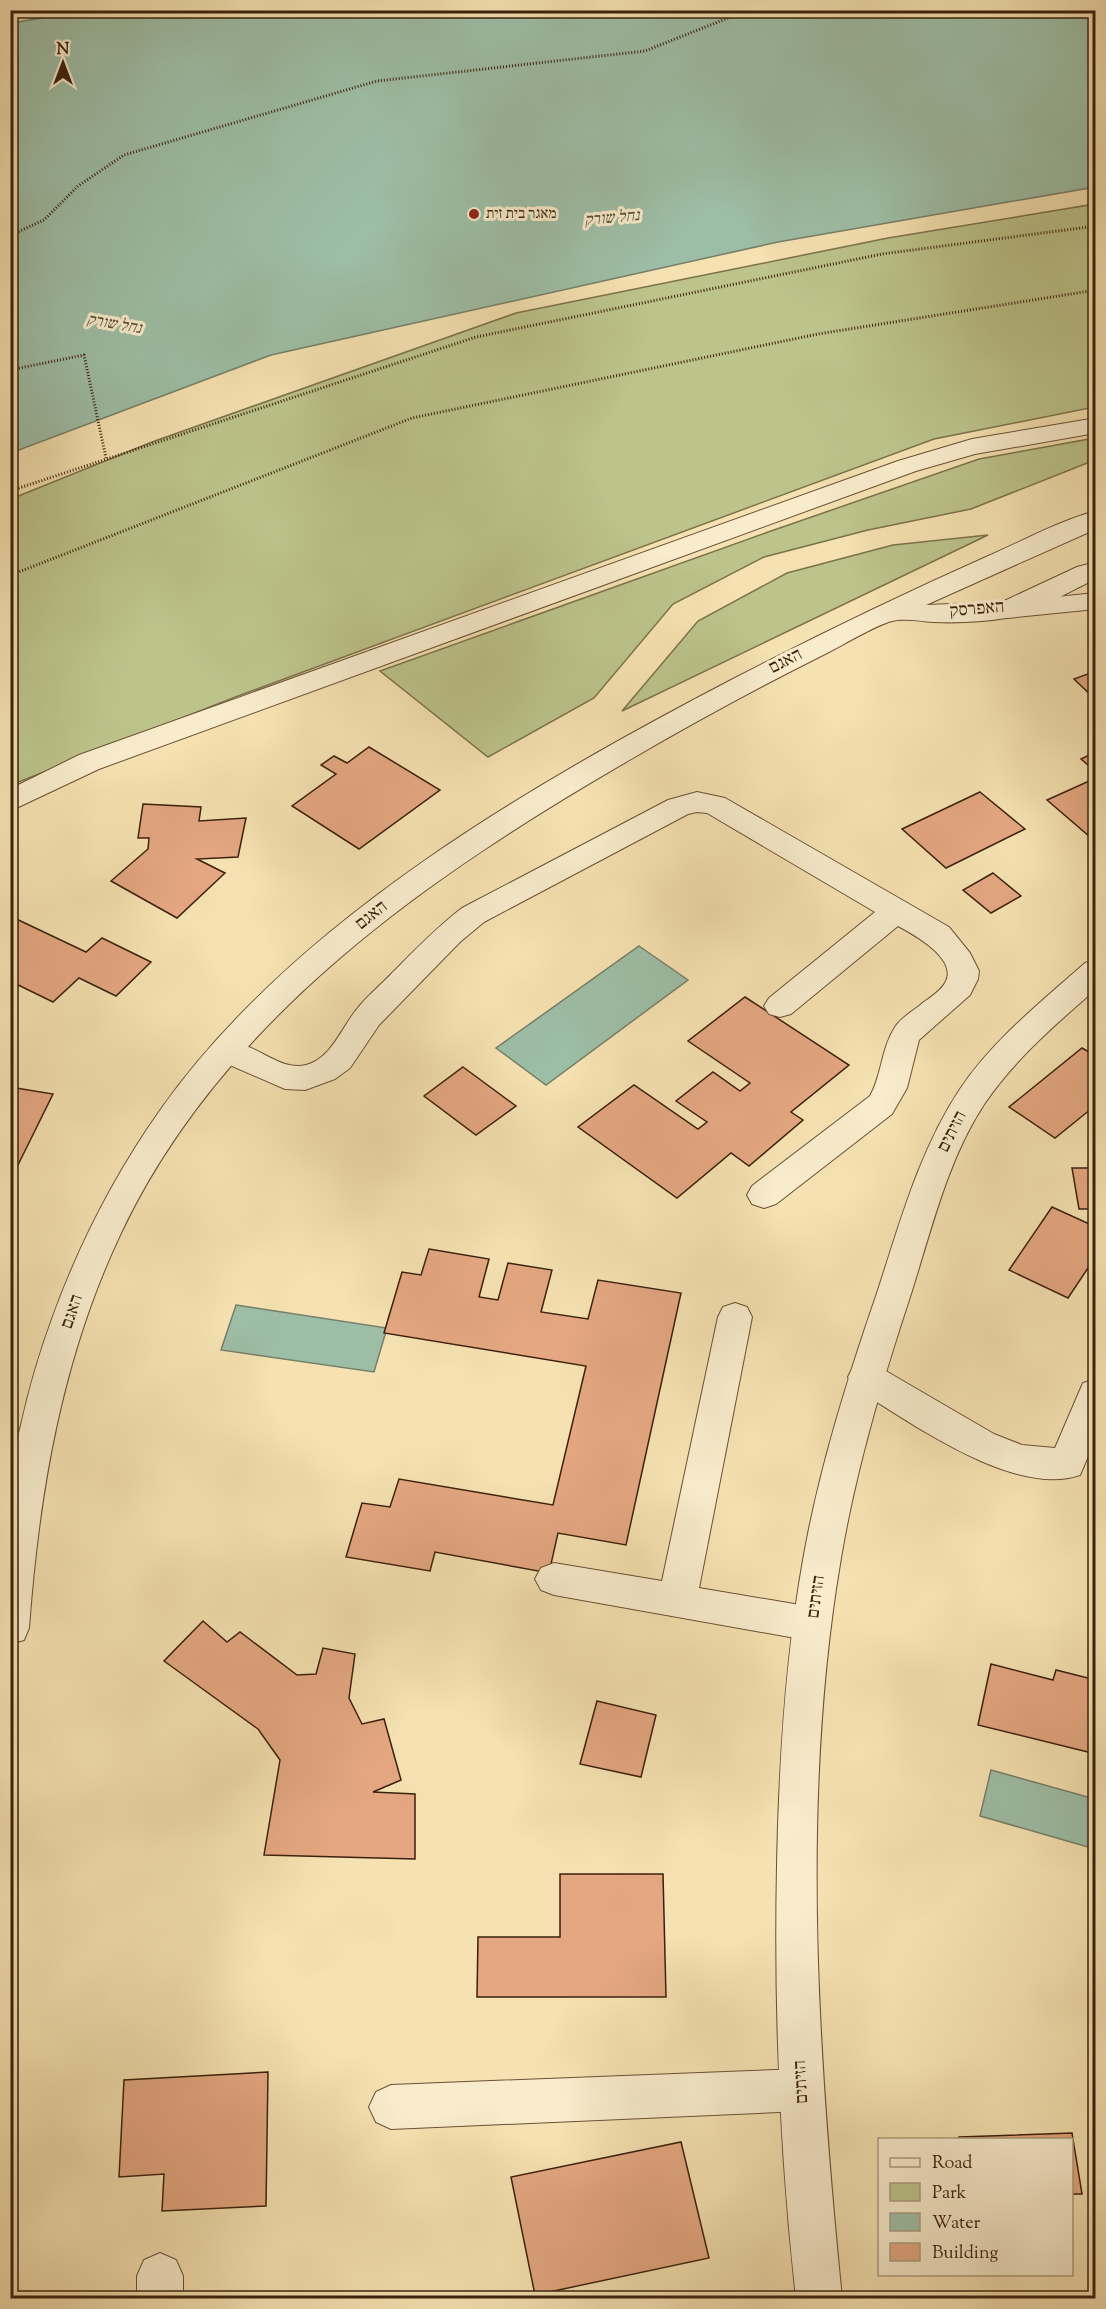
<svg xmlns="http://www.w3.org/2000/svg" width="1106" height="2309" font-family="'Sorts Mill Goudy','Frank Ruhl Libre',serif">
<rect width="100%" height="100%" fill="#f5e1b1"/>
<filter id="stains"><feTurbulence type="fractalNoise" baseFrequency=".00333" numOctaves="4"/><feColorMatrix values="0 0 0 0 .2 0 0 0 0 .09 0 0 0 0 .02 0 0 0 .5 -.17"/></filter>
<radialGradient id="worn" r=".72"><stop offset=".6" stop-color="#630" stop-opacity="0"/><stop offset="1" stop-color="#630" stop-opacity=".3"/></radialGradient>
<!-- green -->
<g fill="#bcc38b" stroke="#7c724c" stroke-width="1.5">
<polygon points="1095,204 1095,407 934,439 238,696 11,785 11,499 152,442 516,313 888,238"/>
<polygon points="1095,438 1095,460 971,509 868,530 764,557 673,604 594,698 488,757 380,671 771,531 979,459"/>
<polygon points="988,535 622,711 698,621 787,573 893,545"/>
</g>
<!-- water -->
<g fill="#9dbea6" stroke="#767f68" stroke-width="1.5">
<polygon points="91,10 1095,11 1095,187 778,242 271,355 11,453 11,23"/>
<polygon points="639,946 688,980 546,1085 496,1048"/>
<polygon points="236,1305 387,1328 374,1372 221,1350"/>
<polygon points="991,1770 1095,1799 1095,1849 980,1816"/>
</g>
<!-- building -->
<g fill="#e4a781" stroke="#3b200c" stroke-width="1.5">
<polygon points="1096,671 1096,700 1074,679"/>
<polygon points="369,747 440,790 359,849 292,806 336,774 321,765 334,756 347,763"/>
<polygon points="1096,752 1096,772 1081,759"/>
<polygon points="1096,778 1096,842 1047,800"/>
<polygon points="980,792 1025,829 946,868 902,829"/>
<polygon points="143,804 201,807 199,821 246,818 238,857 197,859 225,873 177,918 111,881 148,849 149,838 138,838"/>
<polygon points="993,873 1021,896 991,913 963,890"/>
<polygon points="10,916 86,952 102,938 151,962 116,996 79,978 53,1002 10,981"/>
<polygon points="745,997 849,1065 791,1112 803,1120 749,1166 731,1153 677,1198 578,1127 634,1085 698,1129 707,1122 676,1101 713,1072 740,1091 750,1083 688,1041"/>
<polygon points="1082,1048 1096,1056 1096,1105 1055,1138 1009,1107"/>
<polygon points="463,1067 516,1106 476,1135 424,1096"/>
<polygon points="10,1087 53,1094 16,1169 10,1168"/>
<polygon points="1072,1168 1096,1168 1096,1209 1079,1209"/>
<polygon points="1052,1207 1096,1227 1096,1256 1068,1298 1009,1270"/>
<polygon points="429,1249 489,1259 479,1297 498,1300 508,1263 552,1270 541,1312 588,1319 598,1280 681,1293 626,1545 558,1533 549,1573 435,1552 430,1571 346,1557 362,1503 390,1507 399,1479 553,1505 586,1366 384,1333 402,1272 421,1275"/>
<polygon points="203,1621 227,1642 240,1632 297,1675 316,1674 323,1648 355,1654 349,1698 362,1724 384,1719 401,1780 373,1792 415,1794 415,1859 264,1855 280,1760 258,1729 164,1661"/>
<polygon points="991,1664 1053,1680 1056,1670 1096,1680 1096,1754 978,1725"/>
<polygon points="597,1701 656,1715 641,1777 580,1764"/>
<polygon points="560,1874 663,1874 666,1997 477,1997 478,1937 560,1937"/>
<polygon points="268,2072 266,2206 162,2211 164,2174 119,2177 124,2080"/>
<polygon points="1072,2133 1082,2194 1072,2194 1072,2140 959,2140 959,2137"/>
<polygon points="681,2142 709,2258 535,2295 511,2177"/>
</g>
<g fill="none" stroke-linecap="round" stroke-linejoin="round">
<defs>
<g id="lane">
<polygon points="1096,593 1096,609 1007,618 997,616 993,610 997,604 1007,602"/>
<path d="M697,792L725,798L949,927L970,953L979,971L978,979L970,995L919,1040L907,1088L892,1114L776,1204L764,1208L752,1204L747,1195L752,1186L870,1096C882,1075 881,1049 895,1027C901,1018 910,1013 919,1006C927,999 942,991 946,981C957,958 913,934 898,926L791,1014L780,1017L769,1014L764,1006L769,998L875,912L707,813L697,812L688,814L484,922L460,942L379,1025L350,1068L335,1079L305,1090L285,1089L216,1059L211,1051L216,1043C248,1033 276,1073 306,1065C332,1058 341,1028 357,1009C367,996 381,985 392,973C415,950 437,927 462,908L668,800Z"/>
<polygon points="735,1303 747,1307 752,1317 699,1588 812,1607 825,1612 831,1624 825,1636 812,1641 554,1595 541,1590 535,1579 541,1568 554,1563 662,1581 718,1317 723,1307"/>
<path d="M866,1363L879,1367L994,1434L1022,1445L1055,1448L1083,1383L1096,1379V1438L1080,1475C1013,1498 909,1421 853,1387L848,1377L853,1367Z"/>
<polygon points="802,2069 817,2075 824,2090 817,2105 802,2111 391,2129 376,2122 369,2107 376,2092 391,2085"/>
<polygon points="160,2253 176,2260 183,2276 183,2298 137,2298 137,2276 144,2260"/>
</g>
<g id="street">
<polygon points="1096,418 1096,433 975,454 916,471 99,769 10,811 10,789 79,755 898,461 972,439"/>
<path d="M1096,511V529L926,605L1002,602L1077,567L1096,562V579C1071,590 1031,615 1006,618C983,622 957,623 933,622C921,621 904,618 892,621C874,626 845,644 827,653C761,686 696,721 633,758C432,874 223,1017 121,1233C62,1357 39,1492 29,1628L24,1640L10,1644C10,1590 6,1529 10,1475C12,1458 17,1441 21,1425C29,1389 39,1354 52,1319C79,1244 115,1174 161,1109C295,920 532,784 733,679C816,636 901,595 986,557C1021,542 1058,521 1096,511Z"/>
<path d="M1096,960V989C1056,1024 1015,1059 985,1103C947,1160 931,1232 910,1297C882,1382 856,1469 841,1558C800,1797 818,2057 842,2298H796C780,2155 774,2009 777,1865C779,1763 785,1661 803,1560C819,1469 847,1380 877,1293C900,1223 919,1151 960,1089C993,1040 1041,1002 1085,963Z"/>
</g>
</defs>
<!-- lane casing -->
<use href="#lane" stroke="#6a5035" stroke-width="2"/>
<!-- street casing -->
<use href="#street" stroke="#6a5035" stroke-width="2"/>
<!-- path-far1 -->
<g stroke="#3b200c" stroke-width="3" stroke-dasharray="1 2" stroke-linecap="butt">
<polyline points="10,232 13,234 10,241"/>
<polyline points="13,234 44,220 78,186 124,155 377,81 645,51 748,10"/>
<polyline points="10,370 84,355 106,458"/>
<polyline points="10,491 476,337 882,254 1096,226"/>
<polyline points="11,575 412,418 818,334 1096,290"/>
</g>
<!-- path -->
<polyline stroke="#3b200c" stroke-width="4" stroke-dasharray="1.5 3" stroke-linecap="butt" points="10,575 15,573"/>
<!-- lane -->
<use href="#lane" fill="#f8eccc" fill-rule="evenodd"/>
<!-- street -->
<use href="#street" fill="#f8eccc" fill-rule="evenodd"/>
</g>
<!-- markers -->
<circle fill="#8f2418" stroke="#f8eccc" stroke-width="2" cx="474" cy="214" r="6"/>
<g text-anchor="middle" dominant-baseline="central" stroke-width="6" stroke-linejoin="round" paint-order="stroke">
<!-- far-poi labels -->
<g font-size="15" fill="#3b200c" stroke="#f8eccc" text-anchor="start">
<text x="486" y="214">מאגר בית זית</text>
</g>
<!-- far-water labels -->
<g font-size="16" font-style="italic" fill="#584f3a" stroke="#f8eccc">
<text transform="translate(612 219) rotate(-5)">נחל שורק</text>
<text transform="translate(114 325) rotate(10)">נחל שורק</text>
</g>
<!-- street labels -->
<g font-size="18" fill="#3b200c" stroke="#f8eccc">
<text transform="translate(977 610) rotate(-5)">האפרסק</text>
<text transform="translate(786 662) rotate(-27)">האגם</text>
<text transform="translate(372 916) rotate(-38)">האגם</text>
<text transform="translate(953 1132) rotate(-63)">הזיתים</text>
<text transform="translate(73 1312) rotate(-71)">האגם</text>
<text transform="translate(817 1597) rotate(-82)">הזיתים</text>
<text transform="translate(802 2082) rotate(-93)">הזיתים</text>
</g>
</g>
<!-- margin -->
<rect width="1106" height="2309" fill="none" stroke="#f5e1b1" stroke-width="36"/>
<rect x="12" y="12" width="1082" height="2285" fill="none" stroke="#3b200c" stroke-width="3"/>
<rect x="18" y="18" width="1070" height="2273" fill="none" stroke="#3b200c" stroke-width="1.5"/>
<!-- legend -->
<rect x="878" y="2138" width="195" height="138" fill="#f8eccc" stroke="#ac9a7f" stroke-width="1.5"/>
<rect x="890" y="2158" width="30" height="9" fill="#f8eccc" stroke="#ac9a7f" stroke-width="1.5"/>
<text x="932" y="2168" font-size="18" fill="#3b200c">Road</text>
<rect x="890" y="2183" width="30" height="18" fill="#bcc38b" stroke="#ac9a7f" stroke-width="1.5"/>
<text x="932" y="2198" font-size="18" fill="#3b200c">Park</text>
<rect x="890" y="2213" width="30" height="18" fill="#9dbea6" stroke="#ac9a7f" stroke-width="1.5"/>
<text x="932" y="2228" font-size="18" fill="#3b200c">Water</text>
<rect x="890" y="2243" width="30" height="18" fill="#e4a781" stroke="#ac9a7f" stroke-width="1.5"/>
<text x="932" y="2258" font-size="18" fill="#3b200c">Building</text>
<!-- north arrow -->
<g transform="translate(63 63)" stroke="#f8eccc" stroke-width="4.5" paint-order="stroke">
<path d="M0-4.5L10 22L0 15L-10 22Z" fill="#3b200c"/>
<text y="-9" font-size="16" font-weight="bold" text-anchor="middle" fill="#3b200c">N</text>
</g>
<rect width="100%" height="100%" filter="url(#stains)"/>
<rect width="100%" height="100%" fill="url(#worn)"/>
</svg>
